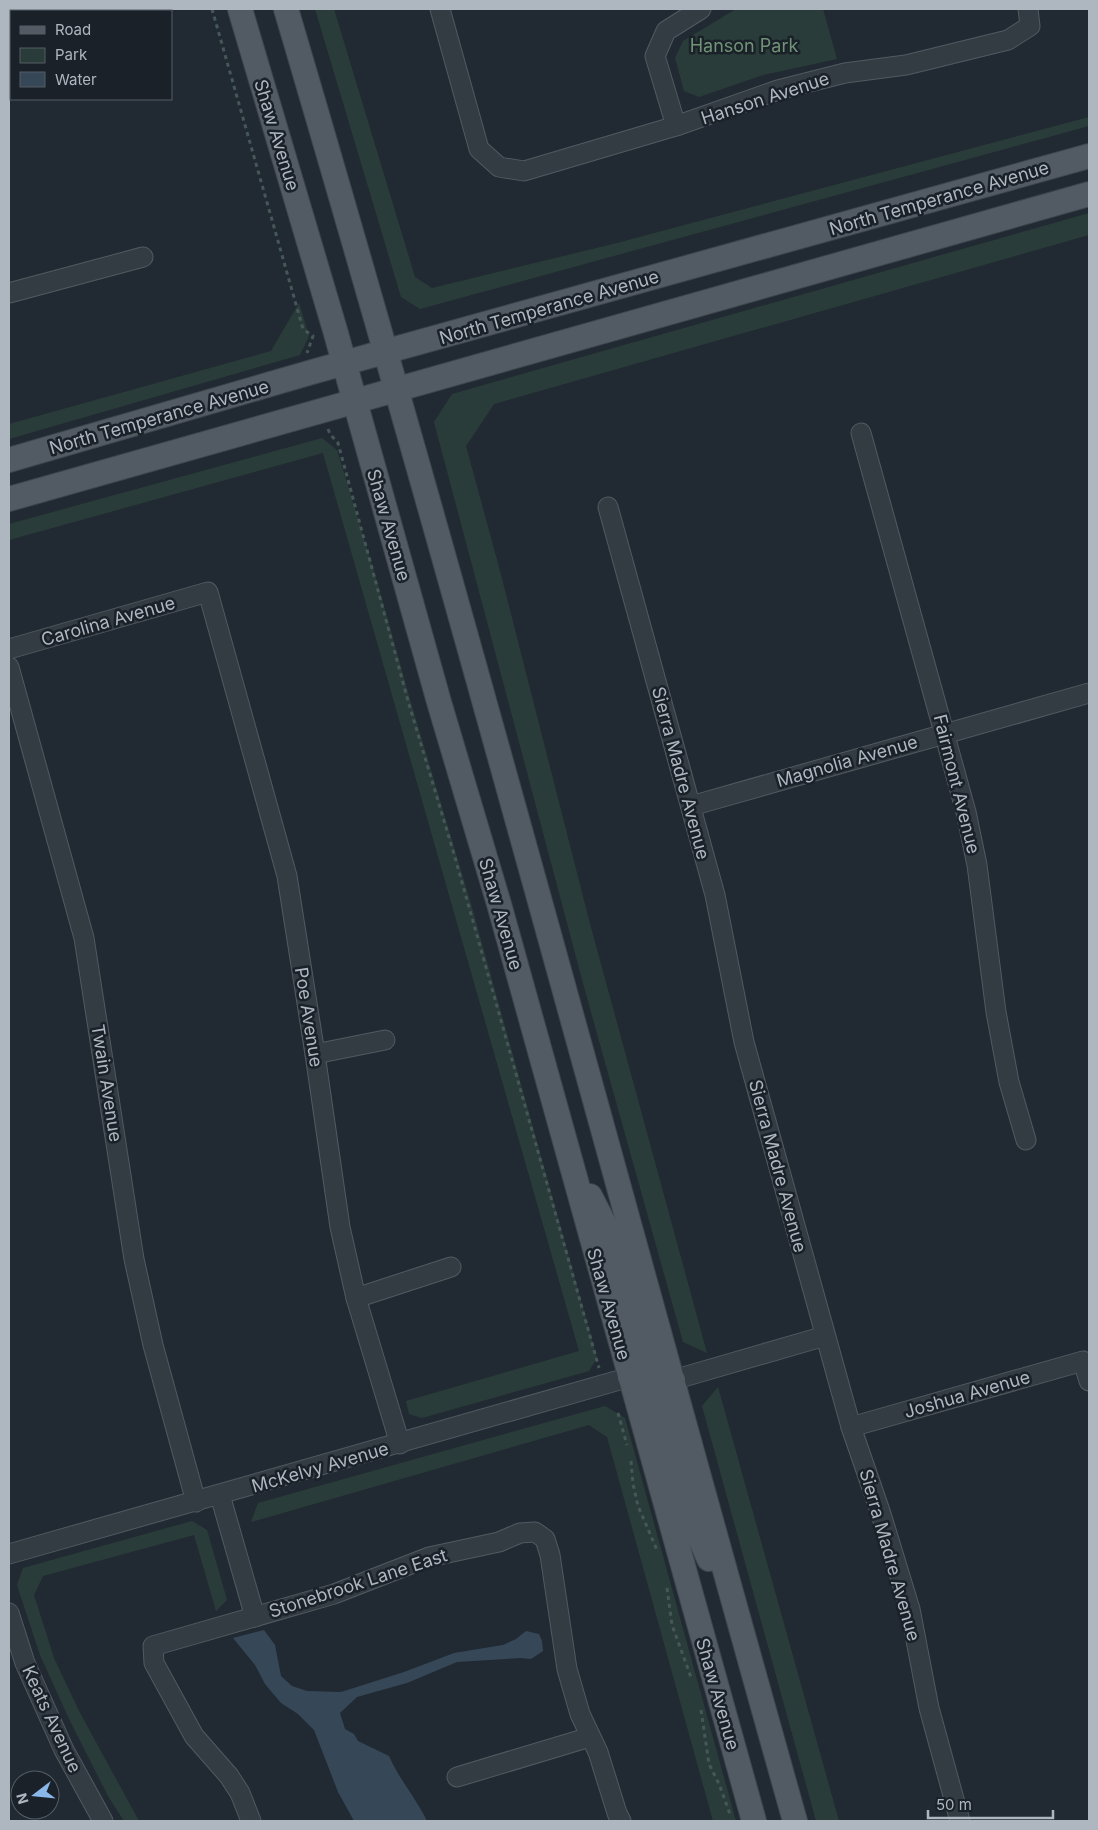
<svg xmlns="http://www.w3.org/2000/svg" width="1098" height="1830" font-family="Inter,sans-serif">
<rect width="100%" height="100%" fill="#212a32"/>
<!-- green -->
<g fill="#2a3c3a">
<polygon points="315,9 334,9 415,277 432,288 617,243 1089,117 1089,126 420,309 401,297"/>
<polygon points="736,9 823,9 837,59 763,75 699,97 684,91 675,58 683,41"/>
<polygon points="1089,213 1089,235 494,404 466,446 499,567 589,920 707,1353 683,1342 584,987 434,422 452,394"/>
<polygon points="299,303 309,336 300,355 9,439 9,424 271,351"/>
<polygon points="322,438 337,450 377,581 411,703 471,904 597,1358 589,1371 422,1418 409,1414 406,1401 579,1351 323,453 9,540 9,524"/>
<polygon points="718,1387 839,1821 816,1821 702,1406"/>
<polygon points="605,1406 625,1418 736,1821 713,1821 607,1437 589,1425 251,1522 258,1503"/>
<polygon points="192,1521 207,1530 227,1600 216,1611 194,1535 43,1576 34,1595 54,1658 79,1711 139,1821 124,1821 108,1796 70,1721 40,1655 17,1585 23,1568"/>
</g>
<!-- water -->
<path fill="#364758" d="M264,1630L275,1645L281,1676L292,1686L307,1691L341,1692L404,1672L454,1653L503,1645L516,1639L526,1631L539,1634L542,1641L543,1651L531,1659L521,1658L457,1662L407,1683L357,1697L340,1713L345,1729L354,1734L358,1741L389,1756C399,1779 416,1798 427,1821H354L338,1792L314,1730L298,1714L281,1703L265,1684L255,1665L233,1638Z"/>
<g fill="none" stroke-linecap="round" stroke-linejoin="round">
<defs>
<g id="minor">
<polyline points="440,9 479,149 499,167 524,171 676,126 778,90 845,73 906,65 1008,40 1030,26 1028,9"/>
<polyline points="9,54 11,53"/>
<polyline points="676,126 655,56 666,31 701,9"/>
<polyline points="9,293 143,257"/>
<polyline points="861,433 966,812 977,865 996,1012 1009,1082 1026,1140"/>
<polyline points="608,507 715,895 744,1042 851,1427 881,1514 910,1609 929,1708 960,1821"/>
<polyline points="9,649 208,592 287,876 315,1054 340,1227 356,1298 400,1444"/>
<polyline points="9,667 84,938 134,1259 153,1345 196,1502"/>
<polyline points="691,806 1089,693"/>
<polyline points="315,1054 385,1040"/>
<polyline points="356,1298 451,1267"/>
<polyline points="673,1380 825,1336"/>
<polyline points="851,1427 1083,1361 1089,1381"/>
<polyline points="220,1495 255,1617"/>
<polyline points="9,1554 630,1377"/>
<polyline points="9,1613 25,1663 64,1750 103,1821"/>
<polyline points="457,1777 590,1737"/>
<polyline points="251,1821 240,1793 229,1776 194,1736 154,1663 153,1646 334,1594 429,1557 499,1542 520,1533 535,1532 545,1539 550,1555 567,1669 580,1714 598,1752 617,1813 621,1821"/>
</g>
<g id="major">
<polyline points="240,9 335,330 439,702 499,904 754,1821"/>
<path d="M286,9C464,611 625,1217 795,1821"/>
<polyline points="9,460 312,372 1089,156"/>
<polyline points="9,499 1089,194"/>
<path d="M590,1196L610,1235L643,1352C651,1365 659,1374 673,1380"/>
<path d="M630,1377C645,1376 650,1382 657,1395L691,1513L697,1532L709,1559"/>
</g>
</defs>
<!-- minor casing -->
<use href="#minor" stroke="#525a61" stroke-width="21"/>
<!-- major casing -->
<use href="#major" stroke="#3e454d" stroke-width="26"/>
<!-- path -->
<g stroke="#465758" stroke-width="3" stroke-dasharray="4 4" stroke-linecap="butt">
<polyline points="212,9 303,329 313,336 307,353"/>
<polyline points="328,429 330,434 338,443 408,701 454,854 599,1368"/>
<polyline points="618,1413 627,1445"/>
<polyline points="631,1461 633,1484 638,1506 657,1550"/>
<polyline points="667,1588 672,1625 692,1680"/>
<polyline points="701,1710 709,1764 719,1784 730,1814"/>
</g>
<!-- minor -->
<use href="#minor" stroke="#343c43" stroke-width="19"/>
<!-- major -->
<use href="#major" stroke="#525b63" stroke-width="24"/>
</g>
<g text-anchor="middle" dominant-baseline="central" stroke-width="5" stroke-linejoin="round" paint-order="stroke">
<!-- park labels -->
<g font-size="18" fill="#709376" stroke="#1a2128">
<text x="744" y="45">Hanson Park</text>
</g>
<!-- street labels -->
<g font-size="18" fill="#aeb7c0" stroke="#1a2128">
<text transform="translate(765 98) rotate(-18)">Hanson Avenue</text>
<text transform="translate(277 135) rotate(73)">Shaw Avenue</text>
<text transform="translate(939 198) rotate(-16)">North Temperance Avenue</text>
<text transform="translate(549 307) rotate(-16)">North Temperance Avenue</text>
<text transform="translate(159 417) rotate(-16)">North Temperance Avenue</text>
<text transform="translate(389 525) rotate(74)">Shaw Avenue</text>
<text transform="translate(108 621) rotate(-16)">Carolina Avenue</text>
<text transform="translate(847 761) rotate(-16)">Magnolia Avenue</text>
<text transform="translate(681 773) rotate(75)">Sierra Madre Avenue</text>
<text transform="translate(957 784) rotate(76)">Fairmont Avenue</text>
<text transform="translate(501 914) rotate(74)">Shaw Avenue</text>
<text transform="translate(309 1017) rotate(81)">Poe Avenue</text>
<text transform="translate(107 1083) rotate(81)">Twain Avenue</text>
<text transform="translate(778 1166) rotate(75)">Sierra Madre Avenue</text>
<text transform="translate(609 1304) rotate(74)">Shaw Avenue</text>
<text transform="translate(967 1394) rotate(-16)">Joshua Avenue</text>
<text transform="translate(320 1467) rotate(-16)">McKelvy Avenue</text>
<text transform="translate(890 1555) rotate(74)">Sierra Madre Avenue</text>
<text transform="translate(358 1583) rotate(-18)">Stonebrook Lane East</text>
<text transform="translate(718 1694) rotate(74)">Shaw Avenue</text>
<text transform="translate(52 1719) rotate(65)">Keats Avenue</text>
</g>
</g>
<!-- border -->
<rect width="1098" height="1830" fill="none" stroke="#aeb7c0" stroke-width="20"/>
<!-- legend -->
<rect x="10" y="10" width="162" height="90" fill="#1a2128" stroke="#555d65"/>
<rect x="20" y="26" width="25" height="8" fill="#525b63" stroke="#555d65"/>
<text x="55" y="35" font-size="15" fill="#aeb7c0">Road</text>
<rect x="20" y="48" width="25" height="15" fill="#2a3c3a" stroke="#555d65"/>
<text x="55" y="60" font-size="15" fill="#aeb7c0">Park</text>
<rect x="20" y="72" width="25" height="15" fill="#364758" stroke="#555d65"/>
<text x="55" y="85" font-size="15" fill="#aeb7c0">Water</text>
<!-- north arrow -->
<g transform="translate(35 1795) rotate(254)"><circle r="24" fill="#1a2128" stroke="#555d65"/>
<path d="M0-4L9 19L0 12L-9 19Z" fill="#8ab7e9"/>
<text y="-8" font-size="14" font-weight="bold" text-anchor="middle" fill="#aeb7c0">N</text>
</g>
<!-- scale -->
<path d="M928 1810v8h125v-8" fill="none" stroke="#aeb7c0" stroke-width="2.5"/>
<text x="936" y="1810" font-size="15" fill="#aeb7c0" stroke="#1a2128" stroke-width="4" paint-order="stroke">50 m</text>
</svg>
